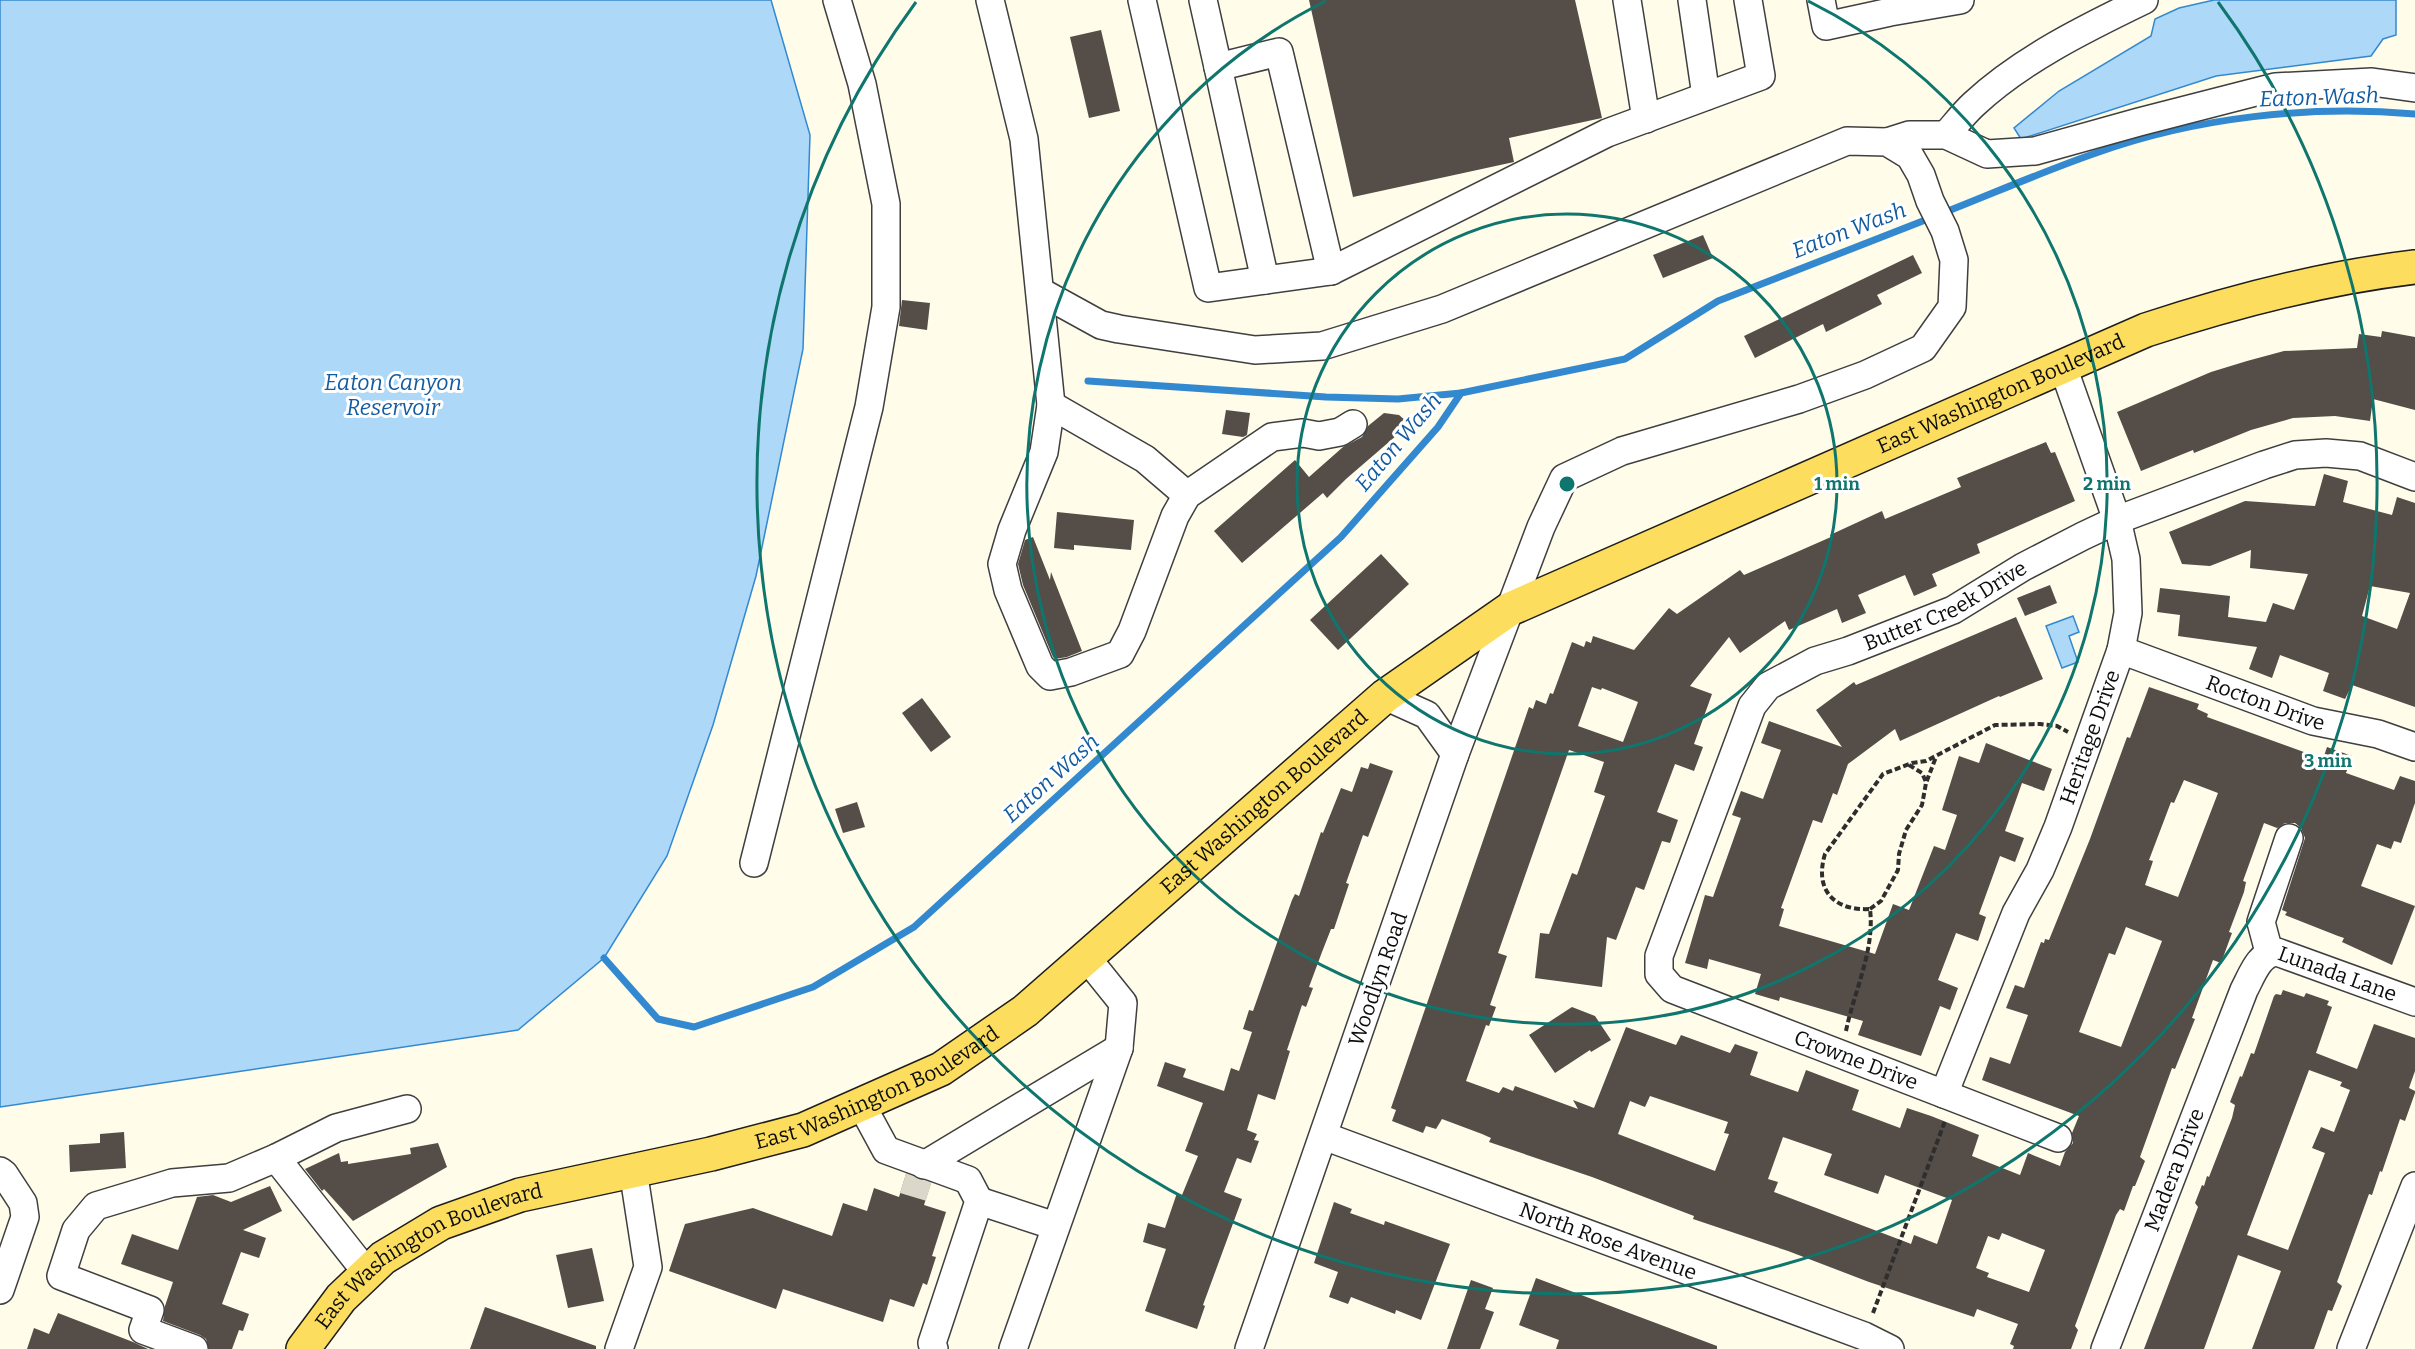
<svg xmlns="http://www.w3.org/2000/svg" width="2415" height="1349" font-family="Bitter,serif">
<rect width="100%" height="100%" fill="#fffcea"/>
<!-- water -->
<g fill="#aed8f7" stroke="#3389d0" stroke-width="1.5">
<polygon points="0,0 771,0 810,135 803,349 756,576 713,725 667,856 604,958 518,1030 0,1107"/>
<polygon points="2214,0 2396,0 2396,35 2383,39 2371,56 2216,76 2021,139 2014,128 2059,91 2151,36 2155,19 2179,8"/>
<polygon points="2073,616 2079,632 2069,636 2078,662 2062,668 2046,626"/>
</g>
<g fill="none" stroke-linecap="round" stroke-linejoin="round">
<!-- stream -->
<g stroke="#3389d0" stroke-width="7">
<path d="M1943,213C1994,193 2044,171 2096,153C2197,117 2309,105 2415,114"/>
<polyline points="1088,381 1326,397 1398,399 1461,393"/>
<polyline points="604,958 658,1019 694,1027 813,987 914,927 1341,537 1438,427 1461,393 1625,359 1718,301 1933,217"/>
</g>
</g>
<!-- building -->
<g fill="#544d48" fill-rule="evenodd">
<polygon points="1309,0 1575,0 1602,118 1509,138 1514,162 1353,197"/>
<polygon points="1101,30 1120,111 1089,118 1070,37"/>
<polygon points="1703,235 1713,258 1663,278 1653,255"/>
<polygon points="1913,255 1922,273 1877,295 1882,304 1826,332 1823,324 1755,358 1744,336"/>
<polygon points="902,300 930,303 927,330 899,326"/>
<polygon points="2382,331 2415,337 2415,410 2373,399 2370,421 2335,416 2293,418 2251,430 2194,453 2193,450 2141,471 2117,412 2211,372 2247,361 2284,351 2357,348 2359,334 2381,337"/>
<polygon points="1226,410 1250,413 1247,435 1243,437 1222,434"/>
<polygon points="1384,413 1399,415 1406,421 1404,429 1346,479 1327,498 1323,493 1242,563 1214,531 1295,460 1309,477 1343,447 1362,437 1368,426"/>
<path d="M2046,442L2051,453L2055,452L2075,501L1977,544L1980,553L1932,574L1937,586L1914,596L1905,575L1858,595L1866,613L1842,623L1837,609L1789,630L1785,621L1740,653L1729,637L1690,686L1712,694L1694,744L1703,747L1694,771L1675,764L1657,812L1678,820L1670,843L1662,841L1644,890L1636,887L1616,940L1607,937L1602,987L1535,978L1540,933L1549,934L1572,873L1577,875L1605,796L1594,792L1604,762L1569,750L1498,953L1507,956L1490,1005L1496,1007L1489,1026L1486,1025L1466,1081L1499,1093L1503,1087L1513,1091L1515,1086L1578,1109L1573,1100L1594,1108L1626,1027L1676,1045L1681,1035L1730,1053L1735,1044L1758,1052L1750,1075L1798,1092L1806,1070L1827,1078L1859,1090L1852,1110L1900,1128L1907,1108L1931,1116L1979,1135L1972,1156L2020,1175L2028,1153L2060,1166L2065,1152L2073,1143L2072,1133L2079,1116L1982,1080L1990,1057L2010,1064L2028,1015L2006,1008L2015,985L2024,988L2041,942L2044,943L2045,939L2049,940L2090,839L2127,737L2130,738L2149,687L2199,704L2197,709L2208,714L2207,717L2323,759L2327,747L2352,756L2346,773L2394,790L2400,776L2415,781V803L2401,843L2394,841L2391,849L2377,844L2361,886L2415,906L2392,965L2342,942L2344,938L2338,936L2285,915L2287,912L2282,910L2305,838L2301,828L2295,823H2285L2277,828L2264,823L2243,881L2246,882L2244,892L2229,932L2232,933L2221,963L2213,960L2192,1018L2195,1019L2175,1069L2172,1068L2140,1157L2145,1161L2135,1186H2133L2124,1211L2120,1209L2116,1215L2075,1326L2078,1330L2071,1349H2013L2014,1346L2010,1344L2018,1324L1977,1309L1974,1317L1869,1282L1788,1251L1693,1219L1694,1216L1592,1177L1489,1142L1491,1138L1482,1134L1442,1119L1436,1129L1426,1126L1423,1133L1392,1121L1396,1110L1391,1108L1529,707L1533,709L1536,700L1546,704L1550,693L1553,694L1572,642L1584,647L1586,641L1591,643L1593,636L1634,650L1669,608L1677,614L1740,570L1744,575L1831,537L1830,535L1882,511L1885,519L1961,487L1957,478ZM1592,687L1601,690L1602,688L1638,702L1623,742L1578,726ZM2184,780L2218,793L2178,897L2145,885L2153,861L2149,860L2171,802L2174,803ZM2126,927L2162,941L2121,1047L2079,1032L2109,953L2115,955ZM1650,1096L1728,1122L1724,1133L1729,1134L1715,1171L1618,1134L1630,1101L1645,1107ZM1783,1137L1832,1154L1824,1175L1878,1194L1885,1175L1952,1200L1937,1244L1914,1235L1911,1244L1906,1242L1774,1192L1778,1182L1768,1179ZM2002,1233L2045,1250L2029,1292L1987,1277L1989,1273L1976,1268L1988,1236L1999,1240Z"/>
<path d="M2324,474L2348,481L2343,502L2392,515L2397,497L2415,503V707L2352,685L2345,699L2323,691L2329,673L2280,655L2272,678L2249,669L2257,647L2178,636L2180,615L2157,612L2160,588L2230,596L2228,617L2266,622L2273,603L2294,610L2308,574L2250,568L2251,550L2210,566L2182,564L2169,532L2245,501L2315,506ZM2370,586L2410,593L2397,629L2362,616Z"/>
<polygon points="1057,512 1134,520 1131,550 1074,545 1074,550 1054,548"/>
<polygon points="1033,537 1050,580 1051,572 1082,651 1067,657 1055,659 1053,657 1023,585 1018,564 1025,540"/>
<polygon points="1381,554 1409,584 1338,650 1310,620"/>
<polygon points="2050,585 2057,603 2025,616 2017,598"/>
<polygon points="2016,617 2043,679 2000,697 1999,696 1900,741 1895,729 1848,764 1837,795 1833,793 1822,823 1813,820 1781,908 1784,909 1779,926 1875,954 1893,904 1909,910 1934,846 1945,850 1957,815 1942,810 1959,756 1979,763 1986,743 2052,769 2044,791 2022,783 2005,831 2024,838 2015,862 2000,856 1979,914 1986,917 1978,941 1956,933 1938,980 1958,988 1950,1010 1940,1006 1921,1056 1858,1035 1863,1021 1780,997 1779,1001 1755,994 1761,974 1709,959 1707,969 1685,963 1705,895 1713,897 1741,818 1732,815 1741,791 1763,799 1781,750 1761,743 1769,721 1842,747 1816,710 1854,682 1856,685"/>
<polygon points="922,698 951,737 931,752 902,713"/>
<polygon points="1370,763 1393,771 1368,837 1363,835 1346,883 1349,884 1334,929 1331,929 1322,952 1309,987 1313,988 1306,1007 1302,1005 1287,1050 1290,1051 1275,1100 1258,1094 1247,1130 1257,1134 1254,1140 1259,1141 1251,1163 1237,1158 1224,1192 1242,1199 1203,1305 1205,1306 1197,1329 1145,1311 1166,1249 1143,1242 1148,1223 1165,1228 1177,1193 1182,1195 1198,1156 1185,1151 1203,1103 1157,1086 1165,1062 1186,1069 1183,1077 1224,1091 1231,1068 1239,1071 1252,1032 1243,1029 1249,1010 1253,1011 1292,900 1295,894 1299,896 1321,832 1323,833 1341,788 1352,792 1361,767 1368,769"/>
<polygon points="857,802 865,827 843,833 835,809"/>
<path d="M2283,990L2304,997L2306,993L2329,1001L2327,1005L2332,1007L2316,1053L2357,1069L2374,1024L2415,1038V1071L2409,1088L2415,1091V1093L2405,1121L2400,1119L2382,1172L2380,1171L2372,1195L2369,1194L2337,1282L2342,1286L2332,1311L2328,1310L2314,1349H2252L2281,1271L2238,1255L2204,1349H2144L2198,1207L2195,1203L2202,1185L2204,1186L2207,1176L2209,1177L2232,1118L2235,1105L2230,1102L2240,1076L2242,1077L2251,1053L2254,1054L2274,996L2276,994L2281,995ZM2309,1070L2342,1082L2340,1086L2350,1090L2334,1132L2321,1127L2312,1148L2325,1153L2288,1250L2247,1235Z"/>
<polygon points="1572,1007 1595,1016 1611,1040 1591,1052 1590,1050 1555,1073 1529,1035"/>
<polygon points="124,1132 126,1168 70,1172 69,1145 100,1143 100,1134"/>
<polygon points="438,1143 447,1167 353,1221 324,1189 322,1191 305,1169 339,1153 341,1162 348,1161 348,1164 411,1154 410,1148"/>
<polygon points="906,1174 931,1183 924,1205 946,1212 932,1256 936,1257 927,1285 923,1283 914,1307 890,1299 883,1322 783,1289 776,1309 669,1271 685,1224 753,1208 832,1236 843,1203 867,1211 874,1188 899,1197"/>
<polygon points="270,1186 282,1211 243,1230 266,1238 259,1258 241,1252 222,1304 249,1314 243,1331 239,1330 232,1349 209,1349 206,1339 200,1335 163,1321 165,1306 173,1282 121,1264 132,1234 178,1250 197,1197 213,1195 231,1202"/>
<polygon points="1334,1202 1352,1209 1350,1213 1384,1225 1385,1221 1450,1244 1421,1320 1396,1310 1395,1314 1351,1297 1348,1304 1329,1297 1338,1272 1314,1263"/>
<polygon points="592,1248 604,1301 568,1308 556,1255"/>
<polygon points="1536,1278 1717,1346 1717,1349 1556,1349 1559,1340 1519,1325"/>
<polygon points="1471,1280 1493,1288 1485,1309 1494,1312 1480,1349 1447,1349"/>
<polygon points="485,1307 596,1346 596,1349 470,1349"/>
<polygon points="58,1313 133,1342 148,1349 27,1349 34,1328 49,1334"/>
</g>
<g fill="none" stroke-linecap="round" stroke-linejoin="round">
<!-- minor-tunnel -->
<polyline stroke="#dbd8c9" stroke-width="27" stroke-dasharray="27 14" stroke-linecap="butt" points="904,1180 930,1188"/>
<defs>
<g id="minor">
<polyline points="990,0 1024,139 1051,405 1044,452 1012,530 1002,564 1008,590 1040,666 1050,676 1071,672 1120,654 1132,631 1175,516 1187,495 1272,437 1303,433 1319,436 1340,432 1353,424"/>
<polyline points="1142,0 1208,288 1331,271 1279,52 1218,67 1203,0"/>
<polyline points="1627,0 1646,119"/>
<polyline points="1692,0 1706,96"/>
<polyline points="1821,0 1826,26 1890,12 1960,0"/>
<polyline points="1218,67 1265,280"/>
<path d="M1946,135C1955,125 1964,113 1974,104C2021,60 2086,28 2144,0"/>
<polyline points="1887,142 1909,135 1946,135 1987,154 2035,151 2139,122 2275,87 2372,82 2415,88"/>
<polyline points="1331,271 1607,133 1761,76 1748,0"/>
<polyline points="1041,292 1101,325 1119,329 1255,350 1322,346 1442,309 1847,141 1887,142 1910,156 1921,175 1930,201 1945,231 1954,260 1952,307 1923,348 1865,375 1799,399 1622,451 1564,478 1541,527 1455,754 1249,1349"/>
<polyline points="1051,405 1145,459 1187,495"/>
<path id="s1" d="M2121,650L2313,721L2378,734L2415,747"/>
<polyline points="1385,696 1427,715 1455,754"/>
<polyline points="754,863 869,407 886,307 886,204 862,84 837,0"/>
<polyline points="2269,952 2261,922 2289,838"/>
<path id="s2" d="M1944,1094L2016,913L2040,870L2058,827L2121,650L2128,613L2126,559L2117,520L2063,367"/>
<polyline points="861,1104 886,1150 968,1180 979,1201 932,1343 934,1349"/>
<path id="s3" d="M1324,1136L1864,1336L1890,1349"/>
<path id="s4" d="M2058,1138L1672,989L1659,974V956L1752,706L1768,686L1815,661L1848,651L1953,610L2023,567L2083,536L2117,520L2264,465L2295,455L2326,453L2360,456L2415,477"/>
<polyline points="276,1158 367,1273"/>
<polyline points="924,1165 1119,1048"/>
<polyline points="0,1171 4,1174 23,1203 25,1217 0,1290"/>
<polyline points="979,1201 1055,1226"/>
<polyline points="194,1349 143,1330 150,1310 61,1276 76,1230 96,1206 172,1183 229,1178 276,1158 336,1128 407,1109"/>
<polyline points="619,1349 648,1267 633,1170"/>
<polyline points="1013,1349 1119,1048 1123,1003 1086,957"/>
<path id="s5" d="M2105,1349L2244,990C2252,975 2259,953 2277,952L2415,1002"/>
<polyline points="2351,1349 2415,1186"/>
</g>
<g id="major">
<path id="s6" d="M303,1349L341,1298L383,1258L441,1223L520,1195L711,1154L803,1130L941,1069L1025,1011L1385,696L1510,609L2146,330C2234,301 2322,278 2415,267"/>
</g>
</defs>
<!-- minor casing -->
<use href="#minor" stroke="#3f3f3f" stroke-width="30"/>
<!-- major casing -->
<use href="#major" stroke="#1d1d1d" stroke-width="36"/>
<!-- path -->
<g stroke="#2e2e2e" stroke-width="4" stroke-dasharray="6 3" stroke-linecap="butt">
<polyline points="1909,765 1922,773 1926,782"/>
<polyline points="1870,909 1881,901 1898,870 1899,854 1906,830 1922,805 1926,783 1936,757"/>
<path d="M1846,1031C1854,991 1875,951 1870,909C1834,911 1814,890 1825,854L1883,774L1912,763L1926,761L1995,725L2040,724L2057,726L2068,732"/>
<polyline points="1873,1313 1945,1121"/>
</g>
<!-- minor -->
<use href="#minor" stroke="#fff" stroke-width="27"/>
<!-- major -->
<use href="#major" stroke="#fcdd5e" stroke-width="33"/>
</g>
<!-- distance rings -->
<g fill="none" stroke="#0f766e" stroke-width="3">
<circle cx="1567" cy="484" r="270"/>
<path d="M1808 1A540 540 0 1 1 1326 1"/>
<path d="M2218 2A810 810 0 1 1 916 2"/>
</g>
<g text-anchor="middle" dominant-baseline="central" stroke-width="6" stroke-linejoin="round" paint-order="stroke">
<!-- street labels -->
<g font-size="21" fill="#0c0c0c" stroke="#fff">
<text stroke="none"><textPath href="#s6" startOffset="1983">East Washington Boulevard</textPath></text>
<text stroke="none"><textPath href="#s4" startOffset="939">Butter Creek Drive</textPath></text>
<text stroke="none"><textPath href="#s1" startOffset="154">Rocton Drive</textPath></text>
<text stroke="none"><textPath href="#s2" startOffset="386">Heritage Drive</textPath></text>
<text stroke="none"><textPath href="#s6" startOffset="1134">East Washington Boulevard</textPath></text>
<text stroke="none"><textPath href="#s5" startOffset="502">Lunada Lane</textPath></text>
<text transform="translate(1378 979) rotate(-71)">Woodlyn Road</text>
<text transform="translate(1856 1060) rotate(21)">Crowne Drive</text>
<text stroke="none"><textPath href="#s6" startOffset="648">East Washington Boulevard</textPath></text>
<text stroke="none"><textPath href="#s5" startOffset="192">Madera Drive</textPath></text>
<text stroke="none"><textPath href="#s3" startOffset="303">North Rose Avenue</textPath></text>
<text stroke="none"><textPath href="#s6" startOffset="162">East Washington Boulevard</textPath></text>
</g>
<!-- water labels -->
<g font-size="22" font-style="italic" fill="#135b9f" stroke="#fff">
<text transform="translate(2319 97) rotate(-2)">Eaton Wash</text>
<text transform="translate(1849 230) rotate(-21)">Eaton Wash</text>
<text x="393" y="382">Eaton Canyon<tspan x="393" dy="25">Reservoir</tspan></text>
<text transform="translate(1398 442) rotate(-50)">Eaton Wash</text>
<text transform="translate(1051 778) rotate(-42)">Eaton Wash</text>
</g>
</g>
<circle cx="1567" cy="484" r="9" fill="#0f766e" stroke="#fff" stroke-width="3"/>
<g font-size="18" text-anchor="middle" font-weight="bold" fill="#0f766e" stroke="#fff" stroke-width="6" stroke-linejoin="round" paint-order="stroke">
<text x="1837" y="490">1 min</text>
<text x="2107" y="490">2 min</text>
<text x="2328" y="767">3 min</text>
</g>
</svg>
